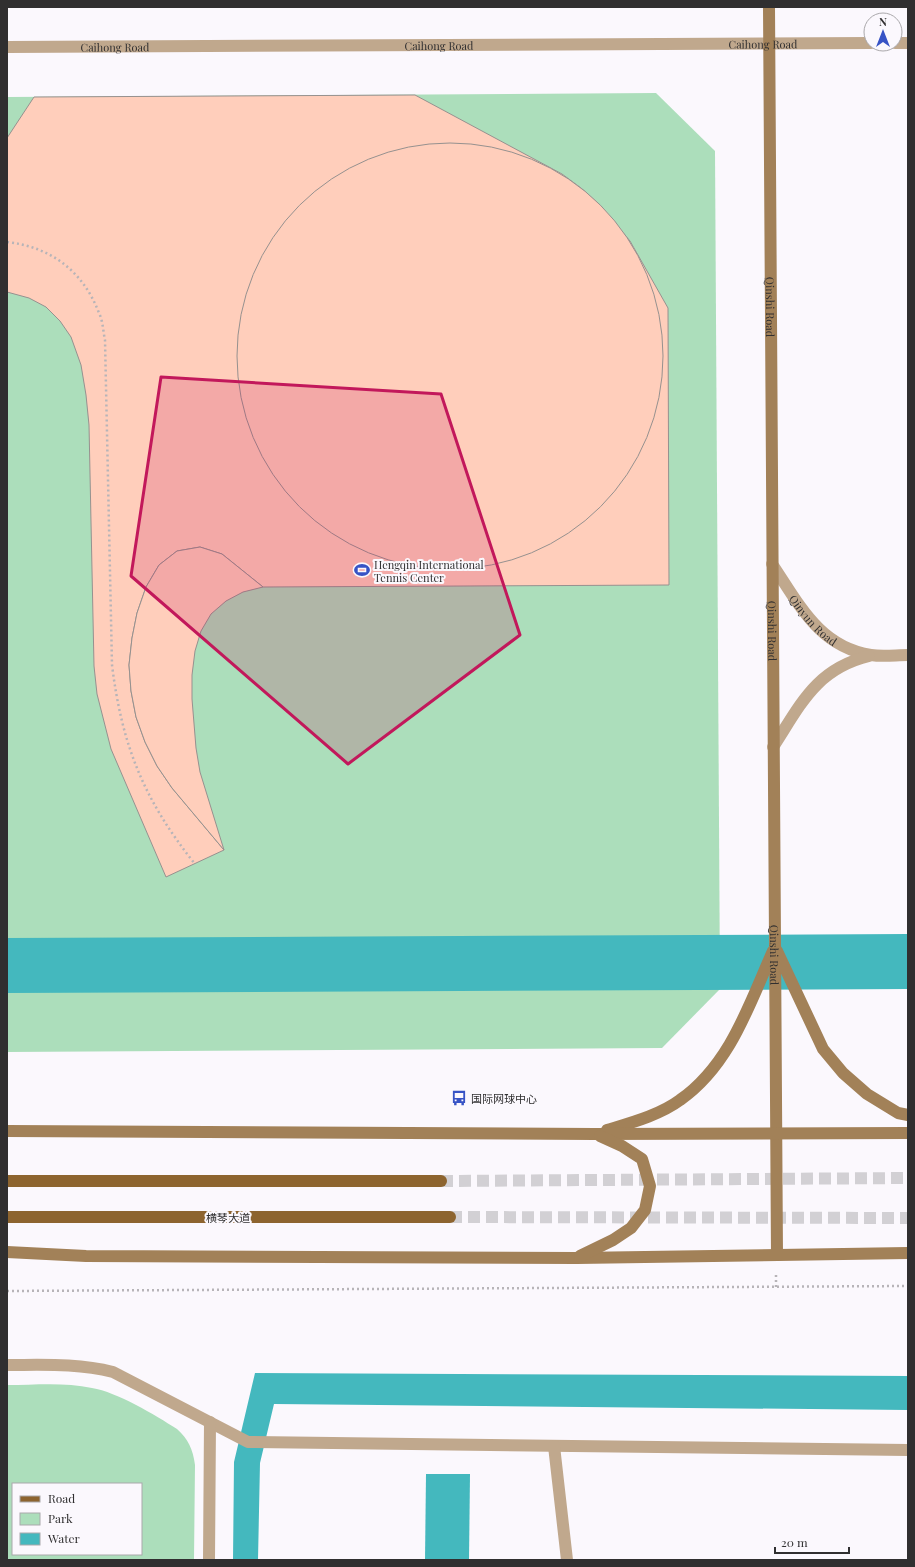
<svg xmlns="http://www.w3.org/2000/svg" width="915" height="1567" font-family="'Playfair Display','Noto Sans SC',serif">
<rect width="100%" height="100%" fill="#fbf8fd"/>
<!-- green -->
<g fill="#acdebb" fill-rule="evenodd">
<polygon points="656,93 715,151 720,989 662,1048 7,1052 7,97"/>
<path d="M7,1385C35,1385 65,1382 92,1388C117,1392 155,1415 177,1429C188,1439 193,1449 195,1465L194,1560H7ZM13,1484H141V1554H13Z"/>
</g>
<!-- water -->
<g fill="#44b8be">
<polygon points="908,934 908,989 7,993 7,938"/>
<polygon points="255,1373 908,1376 908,1410 274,1404 260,1463 258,1560 233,1560 234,1462"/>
<polygon points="426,1474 470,1474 469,1560 425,1560"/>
</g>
<!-- building -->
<g fill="#ffcebb" stroke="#96918f">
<polygon points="415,95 562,174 581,188 599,204 630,241 668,308 669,585 263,587 222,554 200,547 177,551 159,565 146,587 137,613 132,638 129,665 131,691 136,717 145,742 157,766 172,788 224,850 166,877 111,749 97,694 94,666 89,425 86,395 81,365 71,337 60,321 46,307 29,298 7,292 7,138 34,97"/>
<circle cx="450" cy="356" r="213"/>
<polygon points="200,547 222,554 263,587 243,592 226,601 211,614 201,631 195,651 192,675 192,699 196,748 200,772 224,850 172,788 157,766 145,742 136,717 131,691 129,665 132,638 137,613 146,587 159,565 177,551"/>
</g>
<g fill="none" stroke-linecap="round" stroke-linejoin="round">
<!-- primary-tunnel -->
<g stroke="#d2d0d4" stroke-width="12" stroke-dasharray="12 6" stroke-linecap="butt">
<polyline points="441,1181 908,1178"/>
<polyline points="450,1217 908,1218"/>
</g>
<!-- path -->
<g stroke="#b7b4b8" stroke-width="2.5" stroke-dasharray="2 3" stroke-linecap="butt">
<path d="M7,242C51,247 83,271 99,313C103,321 103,331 105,340L112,665C122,746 144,800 195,864"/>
<polyline points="776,1287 776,1274"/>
<polyline points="7,1291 908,1286"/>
</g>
<!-- street -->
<g stroke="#c0a88d" stroke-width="12">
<polyline points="895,43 908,43"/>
<path id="s1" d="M7,47L871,43"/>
<path id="s2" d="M772,564C799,604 819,647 871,655C883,657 896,655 908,655"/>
<path d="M773,747C801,704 816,669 869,656"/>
<path d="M7,1365C43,1365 78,1363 113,1372L248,1442L908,1450"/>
<polyline points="554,1446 567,1560"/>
<polyline points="209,1560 210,1422"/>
</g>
<!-- secondary -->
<g stroke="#a28158" stroke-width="12">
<path id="s3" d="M769,7L777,1254"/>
<polyline points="777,951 823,1049 843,1073 867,1094 898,1113 908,1115"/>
<path d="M607,1130C630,1123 660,1115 680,1100C730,1065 749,1005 773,951"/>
<polyline points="7,1131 595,1134 908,1133"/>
<polyline points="7,1252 86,1256 577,1258 908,1253"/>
<polyline points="580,1256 613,1240 631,1228 645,1210 650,1186 642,1159 622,1146 600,1136"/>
</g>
<!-- primary -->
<g stroke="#8d642f" stroke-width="12">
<polyline points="7,1181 441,1181"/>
<polyline points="7,1217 450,1217"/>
</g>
</g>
<!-- marked area -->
<path fill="#c2185b" fill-opacity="0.2" stroke="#c2185b" stroke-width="3" stroke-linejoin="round" d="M161,377L441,394L520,635L348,764L131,576Z"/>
<!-- icons -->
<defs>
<symbol id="stadium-bare" viewBox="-9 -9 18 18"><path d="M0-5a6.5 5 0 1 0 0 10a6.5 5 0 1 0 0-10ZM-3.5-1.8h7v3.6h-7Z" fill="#3753c5" stroke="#fbf8fd" stroke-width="2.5" paint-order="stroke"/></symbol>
<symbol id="bus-bare" viewBox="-9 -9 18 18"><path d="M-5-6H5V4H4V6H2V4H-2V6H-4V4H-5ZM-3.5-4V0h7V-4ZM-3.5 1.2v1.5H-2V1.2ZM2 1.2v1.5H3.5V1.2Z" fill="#3753c5" stroke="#fbf8fd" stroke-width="2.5" paint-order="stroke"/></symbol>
</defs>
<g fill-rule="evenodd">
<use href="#stadium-bare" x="351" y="559" width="22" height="22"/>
<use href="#bus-bare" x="448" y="1087" width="22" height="22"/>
</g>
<g text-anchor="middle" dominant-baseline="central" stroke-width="4" stroke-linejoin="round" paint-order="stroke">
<!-- street labels -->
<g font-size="11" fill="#302f30" stroke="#fbf8fd">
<text stroke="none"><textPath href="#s1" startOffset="756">Caihong Road</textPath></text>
<text stroke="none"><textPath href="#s1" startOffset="432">Caihong Road</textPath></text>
<text stroke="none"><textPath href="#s1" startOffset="108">Caihong Road</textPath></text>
<text stroke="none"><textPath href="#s3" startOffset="300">Qinshi Road</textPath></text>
<text stroke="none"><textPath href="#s2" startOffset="70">Qinyun Road</textPath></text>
<text stroke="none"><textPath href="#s3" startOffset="624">Qinshi Road</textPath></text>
<text stroke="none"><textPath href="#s3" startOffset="948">Qinshi Road</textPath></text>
<text x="228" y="1217">横琴大道</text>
</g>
<!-- poi labels -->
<g font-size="11" fill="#302f30" stroke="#fbf8fd" text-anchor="start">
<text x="374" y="564">Hengqin International<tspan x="374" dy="13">Tennis Center</tspan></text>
<text x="471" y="1098">国际网球中心</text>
</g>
</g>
<!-- border -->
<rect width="915" height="1567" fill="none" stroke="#302f30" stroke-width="16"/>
<!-- legend -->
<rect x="12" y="1483" width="130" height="72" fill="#fbf8fd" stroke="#aaa8ab"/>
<rect x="20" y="1496" width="20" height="6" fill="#8d642f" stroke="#aaa8ab"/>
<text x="48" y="1503" font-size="12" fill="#302f30">Road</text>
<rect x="20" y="1513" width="20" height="12" fill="#acdebb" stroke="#aaa8ab"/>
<text x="48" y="1523" font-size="12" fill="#302f30">Park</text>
<rect x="20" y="1533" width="20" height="12" fill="#44b8be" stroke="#aaa8ab"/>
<text x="48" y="1543" font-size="12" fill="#302f30">Water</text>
<!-- north arrow -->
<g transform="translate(883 32)"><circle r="19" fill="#fbf8fd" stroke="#aaa8ab"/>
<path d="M0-3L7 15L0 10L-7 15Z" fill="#3753c5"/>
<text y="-6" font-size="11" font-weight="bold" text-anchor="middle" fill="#302f30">N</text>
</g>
<!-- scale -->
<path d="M775 1547v6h74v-6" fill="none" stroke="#302f30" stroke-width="2"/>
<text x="781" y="1547" font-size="12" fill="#302f30" stroke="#fbf8fd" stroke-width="3" paint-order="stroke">20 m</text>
</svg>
